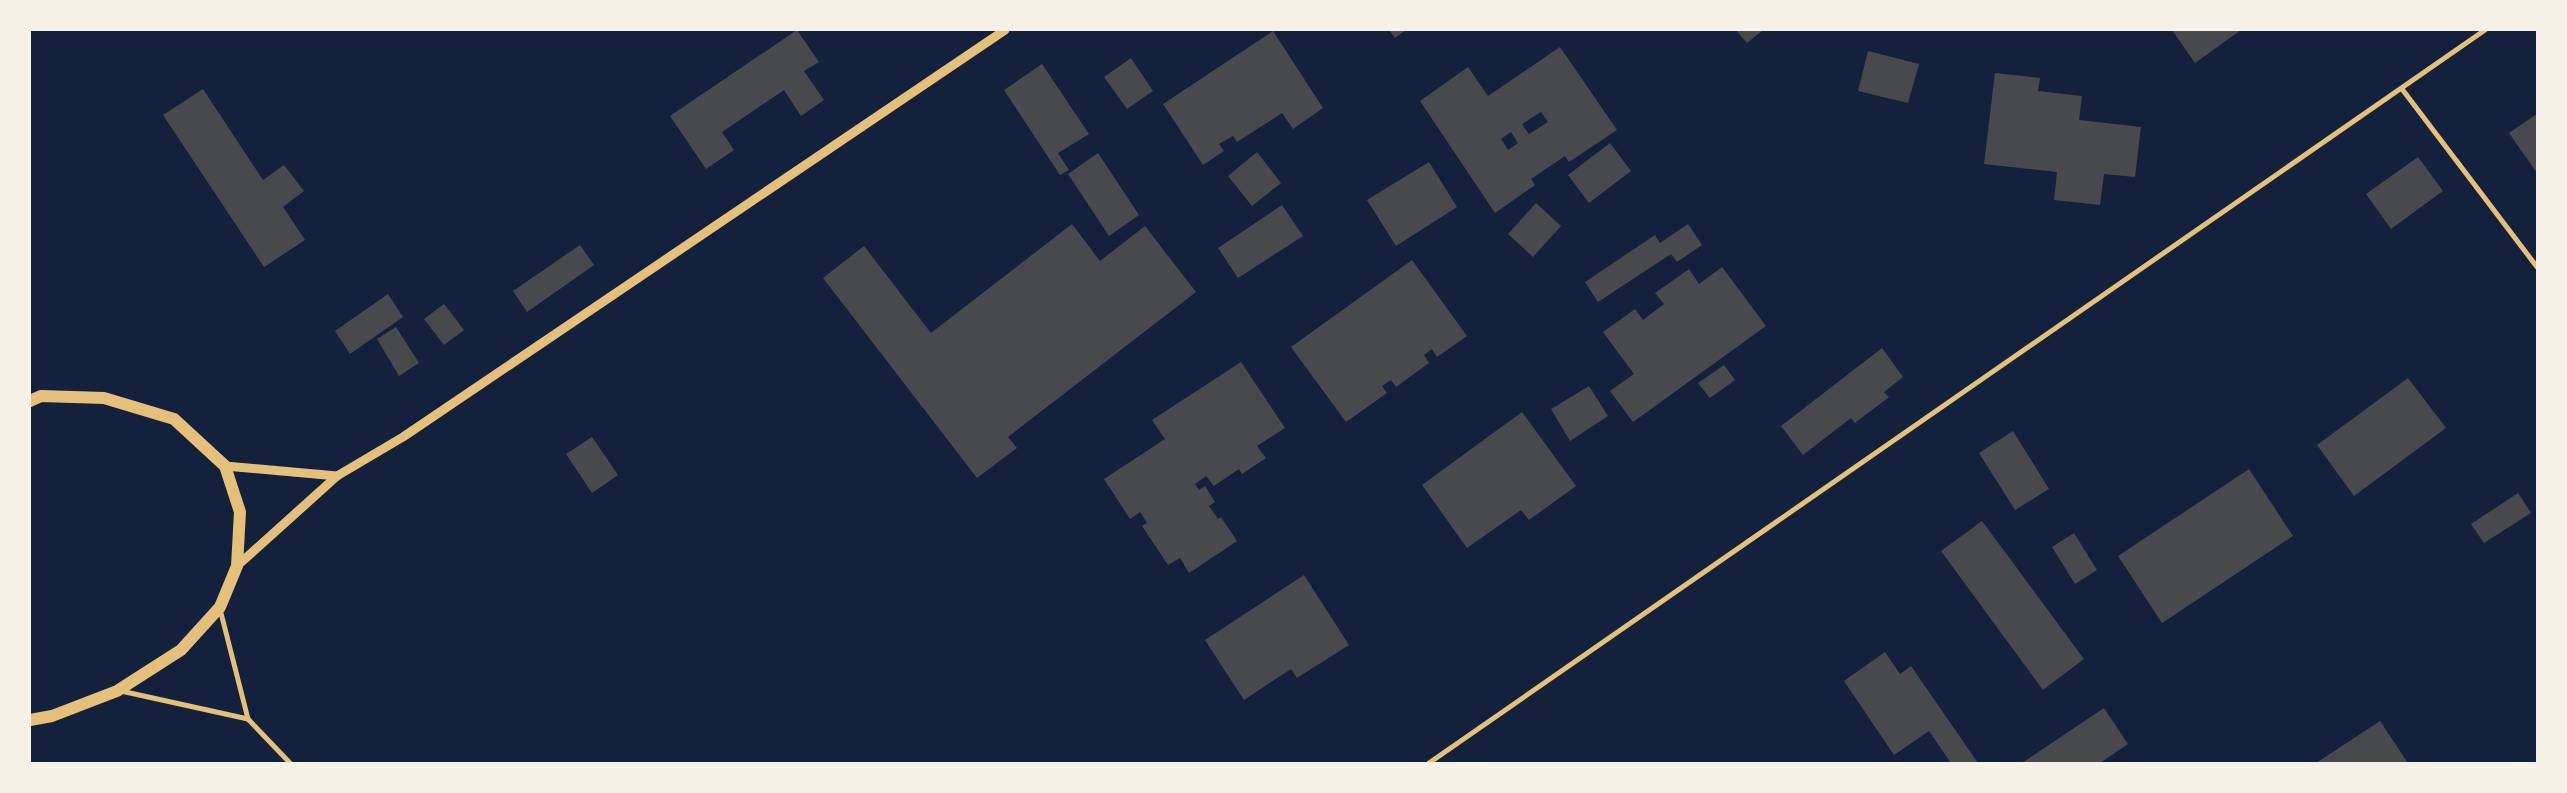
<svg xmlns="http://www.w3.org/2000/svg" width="2567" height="793" font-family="'Space Grotesk',sans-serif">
<rect width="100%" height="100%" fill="#14213d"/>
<!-- building -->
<g fill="#48494c" fill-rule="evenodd">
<polygon points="797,30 819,62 804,71 824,100 801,116 784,90 722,132 734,150 706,169 670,116"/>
<polygon points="1389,30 1406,30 1395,38"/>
<polygon points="1736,30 1763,30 1747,43"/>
<polygon points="2172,30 2241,30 2195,63"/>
<polygon points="1273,31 1323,108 1293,129 1282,113 1237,142 1233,136 1219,144 1224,151 1203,165 1163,104"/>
<path d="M1560,47L1617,130L1569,162L1565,156L1531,179L1535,185L1495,213L1420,101L1468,67L1488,96ZM1541,112L1548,122L1529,134L1522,124ZM1511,132L1518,143L1508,150L1501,139Z"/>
<polygon points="1868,51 1919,64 1908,103 1858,91"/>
<polygon points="1131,58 1153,91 1127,109 1104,77"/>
<polygon points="1042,64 1089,134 1058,153 1069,170 1060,175 1004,90"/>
<polygon points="1995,73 2040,78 2038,91 2082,96 2079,120 2141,127 2135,177 2104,174 2100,205 2054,200 2057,172 1984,164"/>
<polygon points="203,89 263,180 284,165 304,191 283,207 305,240 264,267 163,115"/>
<polygon points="2537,114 2537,173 2509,133"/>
<polygon points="1610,143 1631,171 1589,203 1568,175"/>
<polygon points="1257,152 1281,183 1252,206 1228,176"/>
<polygon points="1098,153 1139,215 1109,236 1068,174"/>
<polygon points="2418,157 2443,191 2391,229 2366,194"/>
<polygon points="1429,162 1457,207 1396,246 1367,200"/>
<polygon points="1536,203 1561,226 1533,257 1508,234"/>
<polygon points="1282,205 1303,236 1238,278 1218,248"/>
<polygon points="1072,224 1100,261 1145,226 1196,292 1008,437 1017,448 977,478 823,278 864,246 931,333"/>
<polygon points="1688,224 1702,245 1677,262 1671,254 1598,302 1585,282 1655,235 1660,243"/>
<polygon points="580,245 594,265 527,312 513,291"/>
<polygon points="1412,260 1467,336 1437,357 1432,349 1424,355 1429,363 1396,387 1391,380 1382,386 1387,393 1346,422 1291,347"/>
<polygon points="1722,267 1766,326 1633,422 1610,391 1634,374 1603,332 1635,309 1643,320 1664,304 1655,293 1689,269 1699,284"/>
<polygon points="388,294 403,317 350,354 335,331"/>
<polygon points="444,304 464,330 444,345 424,319"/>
<polygon points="396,327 419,363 399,376 377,339"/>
<polygon points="1882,348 1903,377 1884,392 1889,397 1855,423 1851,418 1803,455 1781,426"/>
<polygon points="1241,362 1285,428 1257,446 1266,458 1242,474 1239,469 1214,486 1206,476 1195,484 1199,490 1205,486 1215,502 1209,506 1218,519 1221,517 1237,541 1189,573 1180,558 1168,565 1142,526 1147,523 1140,512 1130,519 1104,479 1165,439 1152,420"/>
<polygon points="1724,365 1735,380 1710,398 1698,383"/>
<polygon points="2408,378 2446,428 2354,496 2317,445"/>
<polygon points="1589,386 1608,416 1570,441 1551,409"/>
<polygon points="1522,412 1576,486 1529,520 1521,510 1467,548 1422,485"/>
<polygon points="2013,431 2049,489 2015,510 1979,453"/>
<polygon points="592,437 618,475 592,493 566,454"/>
<polygon points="2249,469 2293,536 2162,623 2118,556"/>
<polygon points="2518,493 2531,513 2484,543 2471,524"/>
<polygon points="1982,521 2084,659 2043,690 1941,551"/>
<polygon points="2074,533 2097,570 2075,584 2052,547"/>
<polygon points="1304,575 1349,645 1297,678 1291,669 1244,700 1205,640"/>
<polygon points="1885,652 1900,674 1911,666 1978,763 1951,763 1929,731 1894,755 1844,681"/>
<polygon points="2104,708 2128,744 2100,763 2022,763"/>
<polygon points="2380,721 2408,763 2316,763"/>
</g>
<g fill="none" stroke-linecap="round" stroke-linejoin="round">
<!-- minor -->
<g stroke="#e5c07b" stroke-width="5">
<polyline points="2402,89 2537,267"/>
<polyline points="220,609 248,719 290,763"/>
<polyline points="121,691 248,719"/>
<polyline points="1429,763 2485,30"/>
</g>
<!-- tertiary -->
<g stroke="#e5c07b" stroke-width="9">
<polyline points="225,466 337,476"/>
<polyline points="237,566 337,476 403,437 1005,30"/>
</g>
<!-- primary -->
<polyline stroke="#e5c07b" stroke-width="12" points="30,401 41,396 104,398 174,419 225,466 240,512 237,566 220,607 181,650 117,691 52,716 30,720"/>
</g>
<!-- border -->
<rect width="2567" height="793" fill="none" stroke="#f6f1e7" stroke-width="62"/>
</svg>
